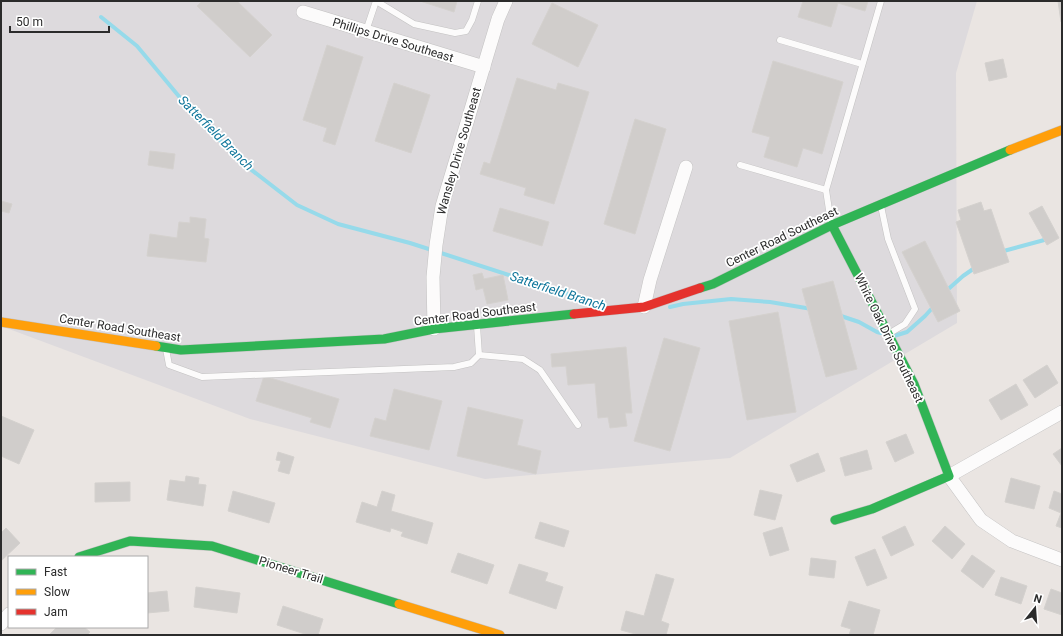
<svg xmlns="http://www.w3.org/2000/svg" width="1063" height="636" font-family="Roboto,sans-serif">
<rect width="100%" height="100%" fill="#eae5e2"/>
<!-- industrial -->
<polygon fill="#dddadd" points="1,1 977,1 956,73 957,323 730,458 485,479 250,419 1,326"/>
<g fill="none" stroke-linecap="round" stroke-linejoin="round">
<!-- stream -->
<g stroke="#96daea" stroke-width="4">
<polyline points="101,17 137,46 187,106 240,161 297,205 338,224 410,243 599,304"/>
<polyline points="1000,252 1048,239"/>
<polyline points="945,292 963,276 976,267"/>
<polyline points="670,307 683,304 731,299 770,302 812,309"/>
<polyline points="838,315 859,322 877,332 881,333"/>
<polyline points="894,336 907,332 925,316 935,305"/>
</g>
</g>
<!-- building -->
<g fill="#d0cdcb" stroke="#d4d1ce">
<polygon points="202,1 237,1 272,35 250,57 197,6"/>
<polygon points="420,1 457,1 454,12"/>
<polygon points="803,1 868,1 865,11 838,3 831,27 798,17"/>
<polygon points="1058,1 1062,1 1062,22 1061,22"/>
<polygon points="552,3 598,25 578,67 532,44"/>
<polygon points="327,45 363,57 335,145 323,141 327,128 303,120"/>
<polygon points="1003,59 1007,77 989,81 985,63"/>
<polygon points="773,61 843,82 822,154 803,148 797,167 764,157 770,137 752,132"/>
<polygon points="517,78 556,90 558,83 589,92 554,204 524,195 526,188 480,174 484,162 490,164"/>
<polygon points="394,83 430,95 411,153 375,141"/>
<polygon points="635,119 666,129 635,234 604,224"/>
<polygon points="150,151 175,154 173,169 148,165"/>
<polygon points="1,201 12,204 9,213 1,211"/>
<polygon points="981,202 984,211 991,209 1009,262 974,274 956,222 961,220 958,210"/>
<polygon points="1042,206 1059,238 1047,245 1029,213"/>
<polygon points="500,208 549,222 542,246 493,231"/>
<polygon points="190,217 206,219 204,238 209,239 206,262 147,256 150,234 177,238 179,222 190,223"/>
<polygon points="925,241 960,311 938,322 902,252"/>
<polygon points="482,273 484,279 503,275 508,300 487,304 483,288 476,290 473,275"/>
<polygon points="833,281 857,369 826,377 802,289"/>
<polygon points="778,312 796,412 747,420 729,321"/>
<polygon points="664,338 700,348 670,451 634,441"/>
<polygon points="626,347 632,413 625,413 627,426 610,428 608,417 598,418 595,383 568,385 566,366 552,367 551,354"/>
<polygon points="1047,365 1058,383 1035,398 1023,380"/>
<polygon points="264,376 339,399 330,428 310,422 312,418 256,401"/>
<polygon points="1016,384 1028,405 1001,420 989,400"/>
<polygon points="394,389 442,401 429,450 370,436 375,418 386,421"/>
<polygon points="468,407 523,420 517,445 541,451 536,474 457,456"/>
<polygon points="1,416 34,430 19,464 1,456"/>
<polygon points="906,434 914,453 895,462 886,442"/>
<polygon points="1062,448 1062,466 1053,454"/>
<polygon points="867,450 872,469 845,476 840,458"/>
<polygon points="278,452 294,457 289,474 278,471 281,461 276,460"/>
<polygon points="818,453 825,471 797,482 790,465"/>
<polygon points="186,476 199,478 198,484 206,485 203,506 167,500 170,480 185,482"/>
<polygon points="1011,478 1040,486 1034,509 1005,502"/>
<polygon points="130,482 130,501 95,502 95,483"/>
<polygon points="760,490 782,495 775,520 754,515"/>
<polygon points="233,491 275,503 269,523 228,511"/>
<polygon points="382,491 395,495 391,511 433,523 427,544 401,536 403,532 391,528 390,532 356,522 362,502 377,507"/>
<polygon points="1054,491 1062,494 1062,528 1056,526 1061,513 1049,508"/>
<polygon points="540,522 569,531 564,547 535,538"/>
<polygon points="905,526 914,545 891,556 882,537"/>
<polygon points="945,526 965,544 952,559 932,541"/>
<polygon points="782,527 789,550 770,556 763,533"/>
<polygon points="6,528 20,543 1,561 1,533"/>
<polygon points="875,549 887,578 867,586 855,557"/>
<polygon points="458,553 494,565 487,584 451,572"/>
<polygon points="972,555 995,571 983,588 961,571"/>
<polygon points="811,558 836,561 834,578 809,575"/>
<polygon points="519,564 548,573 545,581 563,587 556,609 509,593"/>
<polygon points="656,574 674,579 661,621 669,624 666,635 639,635 621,630 626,611 644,616"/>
<polygon points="1001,577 1027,586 1021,604 995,595"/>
<polygon points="196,587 240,593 237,613 194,607"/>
<polygon points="1051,589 1062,593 1062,615 1044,609"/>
<polygon points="167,591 169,611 147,613 147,593"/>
<polygon points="849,601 880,610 873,635 849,635 851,629 841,626"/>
<polygon points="283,606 323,619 318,635 308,635 277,625"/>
<polygon points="57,627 84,627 90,632 87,635 51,635 50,634"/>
</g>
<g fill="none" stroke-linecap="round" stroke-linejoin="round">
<defs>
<g id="lane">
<polyline points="376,1 414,24 455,33 466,31 472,20 478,1"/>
<polyline points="366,31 376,1"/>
<polyline points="780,40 862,64"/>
<polyline points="740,165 826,190"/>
<polyline points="881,206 888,239 915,309 905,324 890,333"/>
<polyline points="831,223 826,190 881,1"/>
<polyline points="166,349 169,365 202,377 454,367 471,363 479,355 477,326"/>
<polyline points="479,355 523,359 540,370 578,425"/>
</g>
<g id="street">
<polyline points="303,12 484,67"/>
<polyline points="644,307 650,280 686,167"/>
<polyline points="434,329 433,277 436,245 442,206 498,19 506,1"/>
<polyline points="1062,412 949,476 981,520 1012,541 1062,560"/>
<polyline points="1,624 9,614"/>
</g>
<g id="fast">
<polyline points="832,225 914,384 949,476 872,509 835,520"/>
<polyline points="700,288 713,284 832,225 1010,150"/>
<polyline points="156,346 181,350 384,339 434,329 574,314"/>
<polyline points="79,557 130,541 212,546 399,604"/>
</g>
<g id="slow">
<polyline points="1010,150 1062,130"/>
<polyline points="1,322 156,346"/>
<polyline points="399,604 500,635"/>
</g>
<polyline id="jam" points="574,314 644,307 700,288"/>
</defs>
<!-- lane casing -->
<use href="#lane" stroke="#c3c2c2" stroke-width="7"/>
<!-- street casing -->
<use href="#street" stroke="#c3c2c2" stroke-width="14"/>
<!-- fast casing -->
<use href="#fast" stroke="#c3c2c2" stroke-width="10"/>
<!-- slow casing -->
<use href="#slow" stroke="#c3c2c2" stroke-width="10"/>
<!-- jam casing -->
<use href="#jam" stroke="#c3c2c2" stroke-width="10"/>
<!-- lane -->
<use href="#lane" stroke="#fcfbfb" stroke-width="6"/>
<!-- street -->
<use href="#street" stroke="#fcfbfb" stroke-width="13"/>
<!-- fast -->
<use href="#fast" stroke="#30b455" stroke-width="9"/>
<!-- slow -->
<use href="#slow" stroke="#ff9f0a" stroke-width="9"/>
<!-- jam -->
<use href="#jam" stroke="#e5322d" stroke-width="9"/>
</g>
<g text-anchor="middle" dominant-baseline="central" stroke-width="3.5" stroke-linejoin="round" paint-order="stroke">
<!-- street labels -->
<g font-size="12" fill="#2b2b2b" stroke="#fff">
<text transform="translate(393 40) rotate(17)">Phillips Drive Southeast</text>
<text transform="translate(459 151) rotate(-74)">Wansley Drive Southeast</text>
<text transform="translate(782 237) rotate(-26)">Center Road Southeast</text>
<text transform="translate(475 314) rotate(-7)">Center Road Southeast</text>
<text transform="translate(120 328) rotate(9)">Center Road Southeast</text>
<text transform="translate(889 338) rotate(64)">White Oak Drive Southeast</text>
<text transform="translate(291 570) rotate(17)">Pioneer Trail</text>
</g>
<!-- water labels -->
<g font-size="13" font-style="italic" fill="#0f769b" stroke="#fff">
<text transform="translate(216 133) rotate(45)">Satterfield Branch</text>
<text transform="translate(558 291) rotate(18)">Satterfield Branch</text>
</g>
</g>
<!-- border -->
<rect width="1063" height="636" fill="none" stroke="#2b2b2b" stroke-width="4"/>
<!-- legend -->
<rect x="8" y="556" width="140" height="72" fill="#ffffff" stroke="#aaaaaa"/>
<rect x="16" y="569" width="20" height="6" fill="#30b455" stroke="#aaaaaa"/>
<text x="44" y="576" font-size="12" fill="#2b2b2b">Fast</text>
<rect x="16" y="589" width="20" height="6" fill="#ff9f0a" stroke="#aaaaaa"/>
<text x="44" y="596" font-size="12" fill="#2b2b2b">Slow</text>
<rect x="16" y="609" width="20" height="6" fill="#e5322d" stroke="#aaaaaa"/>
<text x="44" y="616" font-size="12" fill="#2b2b2b">Jam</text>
<!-- north arrow -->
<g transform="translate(1035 608) rotate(17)" stroke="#ffffff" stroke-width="3" paint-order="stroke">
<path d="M0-3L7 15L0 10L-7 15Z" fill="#2b2b2b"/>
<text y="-6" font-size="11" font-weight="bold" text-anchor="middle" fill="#2b2b2b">N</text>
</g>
<!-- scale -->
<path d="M10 26v6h99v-6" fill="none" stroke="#2b2b2b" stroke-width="2"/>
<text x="16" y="26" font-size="12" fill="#2b2b2b" stroke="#ffffff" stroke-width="3" paint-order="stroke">50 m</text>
</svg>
